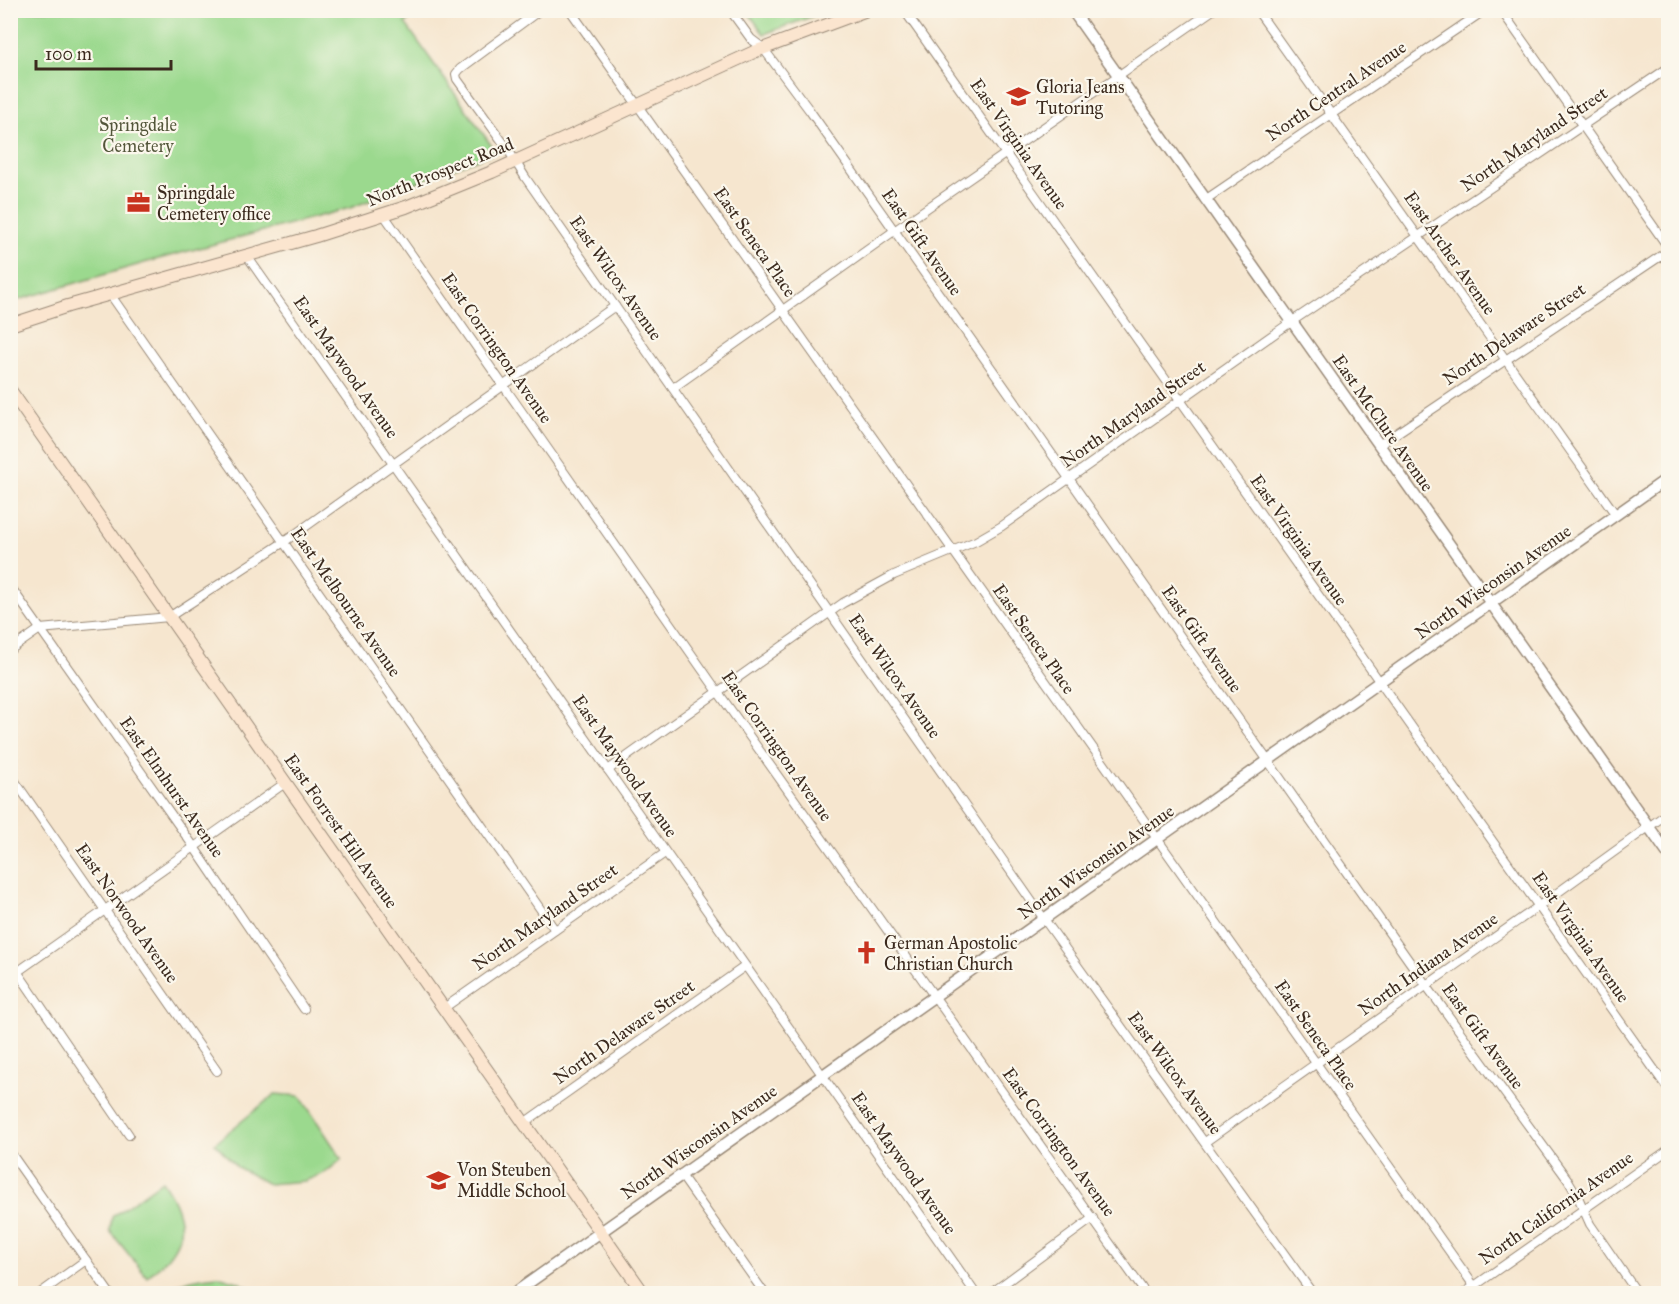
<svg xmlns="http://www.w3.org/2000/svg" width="1679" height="1304" font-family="'IM FELL Great Primer',serif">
<rect width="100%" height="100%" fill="#fbf7ec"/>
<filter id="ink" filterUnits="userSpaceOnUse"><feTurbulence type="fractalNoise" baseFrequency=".0167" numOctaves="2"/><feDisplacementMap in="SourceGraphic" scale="12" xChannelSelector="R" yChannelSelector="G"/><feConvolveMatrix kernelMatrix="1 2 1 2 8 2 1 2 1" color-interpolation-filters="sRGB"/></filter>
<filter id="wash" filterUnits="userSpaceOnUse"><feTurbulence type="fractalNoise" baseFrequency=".008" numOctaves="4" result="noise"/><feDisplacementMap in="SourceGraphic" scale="24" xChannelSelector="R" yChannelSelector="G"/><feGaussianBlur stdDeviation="1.35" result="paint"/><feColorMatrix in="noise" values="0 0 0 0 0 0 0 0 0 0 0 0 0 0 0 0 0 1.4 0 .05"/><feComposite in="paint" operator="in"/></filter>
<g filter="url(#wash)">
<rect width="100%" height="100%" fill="#f6e6cf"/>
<!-- green -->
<g fill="#9bd98e" stroke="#6b8256" stroke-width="1.5">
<polygon points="11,10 422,11 405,23 496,152 350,208 151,261 11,302"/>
<polygon points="747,11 827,11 764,34"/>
<polygon points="275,1094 300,1096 342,1159 326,1172 305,1181 268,1184 237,1167 215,1143"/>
<path d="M162,1181C191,1223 186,1246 147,1277L110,1231L112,1217Z"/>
<path d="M218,1276L238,1282L259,1293H163C181,1281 196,1278 218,1276Z"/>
</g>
</g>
<g filter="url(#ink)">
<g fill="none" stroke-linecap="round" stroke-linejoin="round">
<defs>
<g id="minor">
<polyline points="540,10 460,69 456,74 457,79 507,148 525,177 615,306 1044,919 1313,1294"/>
<polyline points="570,10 1474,1286"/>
<polyline points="730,10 751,39 763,48 810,111 1426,985 1568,1180 1578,1197 1590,1224 1638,1294"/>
<polyline points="904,10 1668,1089"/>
<polyline points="1257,10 1616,515"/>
<polyline points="1501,10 1668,247"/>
<polyline points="1205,200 1485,10"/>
<polyline points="384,215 718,692 1146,1294"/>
<path d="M247,256C491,601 732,949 976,1294"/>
<polyline points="110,294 555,930"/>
<polyline points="673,388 894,231 1213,10"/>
<polyline points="1379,445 1668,251"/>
<polyline points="10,586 194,847 304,1009"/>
<polyline points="10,650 40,629 169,617 284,542 615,306"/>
<polyline points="608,770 843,603 894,575 976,541 1002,526 1291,322 1668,68"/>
<polyline points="10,774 217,1071"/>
<polyline points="10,961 129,1135"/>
<polyline points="10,977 285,783"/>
<polyline points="444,1008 665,853"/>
<polyline points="524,1123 744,967"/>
<polyline points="1205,1142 1539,906 1668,813"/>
<polyline points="10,1152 110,1294"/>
<polyline points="681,1175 765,1294"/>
<polyline points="39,1294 86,1260"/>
<polyline points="990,1294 1093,1218"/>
<polyline points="1463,1294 1668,1150"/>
</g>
<g id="tertiary">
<polyline points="1072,10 1668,854"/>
<polyline points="513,1294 1668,478"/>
</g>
<g id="secondary">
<polyline points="10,325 68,306 316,236 406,207 492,172 754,52 867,10"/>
<polyline points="10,390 644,1294"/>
</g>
</defs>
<!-- minor casing -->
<use href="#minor" stroke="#988876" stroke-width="10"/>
<!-- tertiary casing -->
<use href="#tertiary" stroke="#988876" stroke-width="13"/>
<!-- secondary casing -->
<use href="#secondary" stroke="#988876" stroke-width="14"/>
<!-- minor -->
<use href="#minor" stroke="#fff" stroke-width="8"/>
<!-- tertiary -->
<use href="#tertiary" stroke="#fff" stroke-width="10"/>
<!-- secondary -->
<use href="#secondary" stroke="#fbe5cf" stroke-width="12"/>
</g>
</g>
<!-- icons -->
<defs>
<symbol id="school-bare" viewBox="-9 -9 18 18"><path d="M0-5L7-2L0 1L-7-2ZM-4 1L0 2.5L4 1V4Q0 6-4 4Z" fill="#c8321e" stroke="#fbf7ec" stroke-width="2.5" paint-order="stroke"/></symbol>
<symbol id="office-bare" viewBox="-9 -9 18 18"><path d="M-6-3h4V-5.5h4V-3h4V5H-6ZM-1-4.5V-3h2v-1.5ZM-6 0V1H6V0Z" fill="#c8321e" stroke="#fbf7ec" stroke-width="2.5" paint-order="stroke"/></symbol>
<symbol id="church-bare" viewBox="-9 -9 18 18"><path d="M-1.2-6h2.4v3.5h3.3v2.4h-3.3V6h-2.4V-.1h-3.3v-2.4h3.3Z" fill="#c8321e" stroke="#fbf7ec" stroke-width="2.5" paint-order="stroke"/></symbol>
</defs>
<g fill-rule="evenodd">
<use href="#school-bare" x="1002" y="80" width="33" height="33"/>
<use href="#office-bare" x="122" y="186" width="33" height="33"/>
<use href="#church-bare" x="850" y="936" width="33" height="33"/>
<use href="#school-bare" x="422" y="1164" width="33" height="33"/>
</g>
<g text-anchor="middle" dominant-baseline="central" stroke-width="4.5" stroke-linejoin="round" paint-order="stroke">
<!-- poi labels -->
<g font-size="18" fill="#3b2a1e" stroke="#fbf7ec" text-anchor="start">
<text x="1036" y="87">Gloria Jeans<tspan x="1036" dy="21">Tutoring</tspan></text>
<text x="157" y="193">Springdale<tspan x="157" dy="21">Cemetery office</tspan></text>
<text x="884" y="943">German Apostolic<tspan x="884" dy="21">Christian Church</tspan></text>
<text x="457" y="1170">Von Steuben<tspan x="457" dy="21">Middle School</tspan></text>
</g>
<!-- street labels -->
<g font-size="18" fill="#3b2a1e" stroke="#fbf7ec">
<text transform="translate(1336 91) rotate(-34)">North Central Avenue</text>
<text transform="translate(1534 139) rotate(-34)">North Maryland Street</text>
<text transform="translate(1019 144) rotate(55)">East Virginia Avenue</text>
<text transform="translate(440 172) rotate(-22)">North Prospect Road</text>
<text transform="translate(755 242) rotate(55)">East Seneca Place</text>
<text transform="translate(922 242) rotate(55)">East Gift Avenue</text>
<text transform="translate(1450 253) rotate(55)">East Archer Avenue</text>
<text transform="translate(616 278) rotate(55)">East Wilcox Avenue</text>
<text transform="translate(1514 334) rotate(-34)">North Delaware Street</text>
<text transform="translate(497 348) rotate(55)">East Corrington Avenue</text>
<text transform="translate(346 367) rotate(55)">East Maywood Avenue</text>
<text transform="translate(1133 414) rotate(-35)">North Maryland Street</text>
<text transform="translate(1383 423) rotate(55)">East McClure Avenue</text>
<text transform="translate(1299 540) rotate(55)">East Virginia Avenue</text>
<text transform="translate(1493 582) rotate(-35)">North Wisconsin Avenue</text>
<text transform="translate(346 602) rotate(55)">East Melbourne Avenue</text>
<text transform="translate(1034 639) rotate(55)">East Seneca Place</text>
<text transform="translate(1202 639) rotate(55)">East Gift Avenue</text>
<text transform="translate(895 676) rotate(55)">East Wilcox Avenue</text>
<text transform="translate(777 746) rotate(55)">East Corrington Avenue</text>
<text transform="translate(625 766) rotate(55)">East Maywood Avenue</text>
<text transform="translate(172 787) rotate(55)">East Elmhurst Avenue</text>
<text transform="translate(341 831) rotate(55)">East Forrest Hill Avenue</text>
<text transform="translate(1096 862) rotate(-35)">North Wisconsin Avenue</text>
<text transform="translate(127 913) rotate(55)">East Norwood Avenue</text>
<text transform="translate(545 917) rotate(-35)">North Maryland Street</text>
<text transform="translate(1581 937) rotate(55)">East Virginia Avenue</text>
<text transform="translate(1428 964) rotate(-35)">North Indiana Avenue</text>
<text transform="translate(624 1032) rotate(-35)">North Delaware Street</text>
<text transform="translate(1316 1035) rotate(55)">East Seneca Place</text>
<text transform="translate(1483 1036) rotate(54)">East Gift Avenue</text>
<text transform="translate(1175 1073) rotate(54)">East Wilcox Avenue</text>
<text transform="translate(699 1142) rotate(-35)">North Wisconsin Avenue</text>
<text transform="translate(1059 1142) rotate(54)">East Corrington Avenue</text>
<text transform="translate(904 1163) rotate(55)">East Maywood Avenue</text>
<text transform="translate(1556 1208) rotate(-35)">North California Avenue</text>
</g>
<!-- park labels -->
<g font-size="18" fill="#53563a" stroke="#fbf7ec">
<text x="138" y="125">Springdale<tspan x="138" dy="21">Cemetery</tspan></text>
</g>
</g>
<!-- margin -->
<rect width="1679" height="1304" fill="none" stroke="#fbf7ec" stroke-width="36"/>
<!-- scale -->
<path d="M36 60v9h135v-9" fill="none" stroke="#3b2a1e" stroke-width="3"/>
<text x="45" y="60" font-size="18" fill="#3b2a1e" stroke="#fbf7ec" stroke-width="4.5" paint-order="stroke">100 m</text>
</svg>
